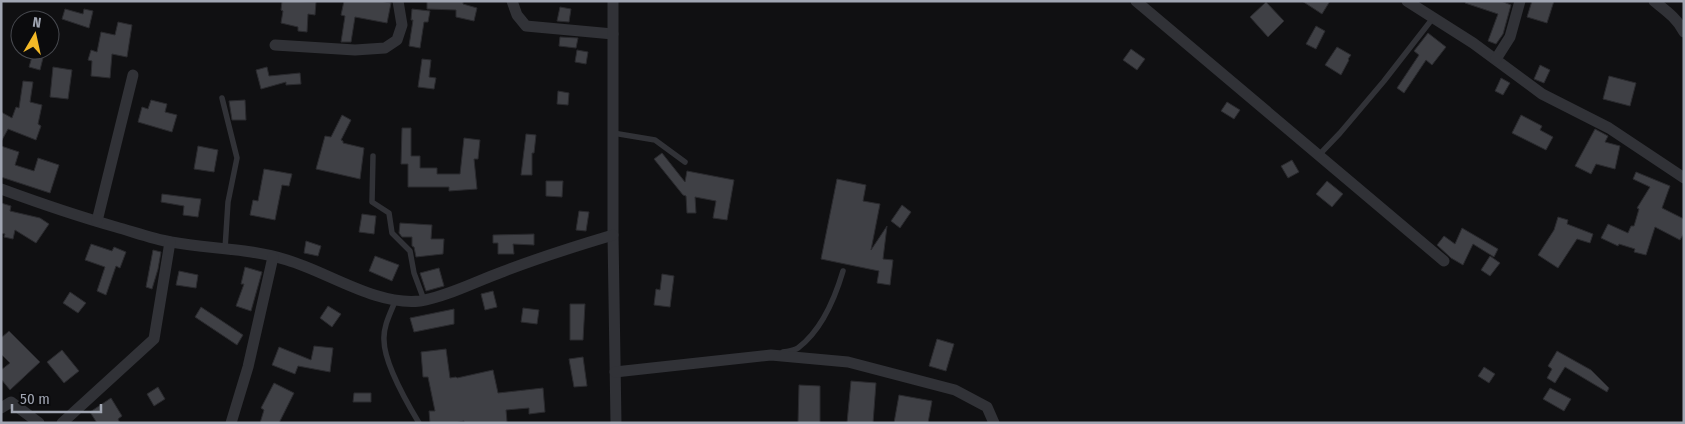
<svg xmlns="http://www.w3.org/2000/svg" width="1685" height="424" font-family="'Fira Sans Condensed',sans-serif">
<rect width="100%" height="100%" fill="#101012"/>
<!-- building -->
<g fill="#3f4045" stroke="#2a2a2e">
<polygon points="282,1 316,2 315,15 308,14 307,32 298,31 298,27 281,23 283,11 281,10"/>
<polygon points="344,1 380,1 391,3 387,23 355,17 351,42 341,42 345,16 341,15"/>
<polygon points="427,1 463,1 463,4 477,8 474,21 456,17 456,10 427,9"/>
<polygon points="1302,1 1330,1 1322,14"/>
<polygon points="1466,1 1501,1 1511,5 1503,34 1496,44 1488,41 1498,14 1465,3"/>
<polygon points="1532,1 1554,1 1547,23 1527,17"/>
<polygon points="1266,2 1284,21 1268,37 1250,17"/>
<polygon points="560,7 571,9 569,22 557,21"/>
<polygon points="65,9 83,14 84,9 93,11 89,28 62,19"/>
<polygon points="412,9 430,11 428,22 424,22 420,48 409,46 413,20 411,20"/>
<polygon points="118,22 132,25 127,57 112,54 110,78 91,76 92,61 88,60 91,50 97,52 101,32 115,35"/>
<polygon points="1316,26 1325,31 1316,49 1306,44"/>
<polygon points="1428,33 1446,47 1432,65 1426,60 1404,93 1397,88 1419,55 1414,51"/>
<polygon points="560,37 578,38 576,48 559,46"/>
<polygon points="1337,47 1351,55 1348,59 1349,60 1341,75 1325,65"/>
<polygon points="1131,49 1145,59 1137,70 1123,60"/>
<polygon points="34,50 45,50 40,70 29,67"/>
<polygon points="577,50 588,52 586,64 575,62"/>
<polygon points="422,59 431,60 429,77 436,78 434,89 418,87"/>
<polygon points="1540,65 1550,70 1544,83 1534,79"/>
<polygon points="53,67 72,70 68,99 50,97"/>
<polygon points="267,67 269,76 300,73 301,84 286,85 286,82 261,89 256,70"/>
<polygon points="1609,76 1636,83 1630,106 1603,99"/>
<polygon points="1501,78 1510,83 1503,95 1495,91"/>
<polygon points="23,81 33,82 30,102 42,105 38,124 41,126 36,140 8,129 1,142 1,112 12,118 16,107 19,108"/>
<polygon points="558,91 569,93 568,105 557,104"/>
<polygon points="151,100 167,104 165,112 177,115 172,132 138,122 142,107 148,109"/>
<polygon points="245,100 246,120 232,120 229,101"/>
<polygon points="1227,102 1240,110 1234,119 1221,111"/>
<polygon points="342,115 351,120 341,140 343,141 343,143 364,148 360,179 316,169 325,136 331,137"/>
<polygon points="1521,115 1542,126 1540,130 1553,137 1546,150 1512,133"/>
<polygon points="402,128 411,128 411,156 420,156 420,168 437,168 437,174 460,174 464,138 480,140 478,159 474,159 477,189 449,191 449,187 408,187 408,164 401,164"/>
<polygon points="1595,129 1608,136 1605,142 1620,146 1615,169 1596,164 1591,174 1575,166"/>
<polygon points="526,134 536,135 534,153 532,153 532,175 521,175"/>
<polygon points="1,146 19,152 15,165 34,171 38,158 59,165 50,193 1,177"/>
<polygon points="198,146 218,150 214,172 194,169"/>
<polygon points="662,153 685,182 687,171 734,180 727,220 713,218 716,201 695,197 696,213 687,213 686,196 683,195 654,159"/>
<polygon points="1292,160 1299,172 1288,178 1281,166"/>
<polygon points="264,169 292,174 289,186 282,185 275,220 250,215 253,200 258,201"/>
<polygon points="1636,172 1670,186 1662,208 1684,219 1684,233 1680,240 1655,227 1646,255 1634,252 1635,249 1619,244 1618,246 1601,238 1608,224 1628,233 1631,226 1634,226 1639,209 1637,208 1650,187 1633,179"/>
<polygon points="837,179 866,185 863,201 880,204 871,250 887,226 883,259 893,260 890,285 877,283 879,271 821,259"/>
<polygon points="546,181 563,181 562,197 546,196"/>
<polygon points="1327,181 1343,194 1332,207 1316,194"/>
<polygon points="162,194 201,199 198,217 183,215 184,206 161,202"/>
<polygon points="1,203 11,206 10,211 40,218 49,224 36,243 15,230 13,239 4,237 5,234 1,233"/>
<polygon points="902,205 911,212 900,228 891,221"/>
<polygon points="579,211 589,212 586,231 576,230"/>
<polygon points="362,214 376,216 374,234 359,232"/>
<polygon points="1558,217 1568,220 1567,224 1593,234 1590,243 1577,239 1558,268 1538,255 1554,230"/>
<polygon points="400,223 432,225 431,239 444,239 443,254 416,257 414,247 412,246 412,237 402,237 399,233"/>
<polygon points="1462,228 1498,249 1494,257 1473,244 1463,265 1451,258 1437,245 1444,236 1455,244"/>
<polygon points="534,234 534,245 513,244 514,254 498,254 498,243 493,243 493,235"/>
<polygon points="306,241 321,246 318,256 304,253"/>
<polygon points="91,244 112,251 114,247 126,252 120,268 116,266 106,295 97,291 105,267 85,260"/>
<polygon points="153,250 161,252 158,269 152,289 146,287"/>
<polygon points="375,256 399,265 392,281 369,271"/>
<polygon points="1490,256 1500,263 1490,276 1481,270"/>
<polygon points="245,267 262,272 251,311 236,306 244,284 241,284"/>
<polygon points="439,268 444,286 426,291 420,273"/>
<polygon points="179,271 198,275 196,288 176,285"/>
<polygon points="662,274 674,276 670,307 654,305 656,289 660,290"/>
<polygon points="493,291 497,307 485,310 481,294"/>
<polygon points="70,292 86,303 78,313 63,303"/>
<polygon points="570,304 585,304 583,340 570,340"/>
<polygon points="328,306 341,314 332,327 320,318"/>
<polygon points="201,307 243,335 237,345 195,317"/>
<polygon points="523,308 539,310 537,324 521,322"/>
<polygon points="454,309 454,324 414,332 410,318"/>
<polygon points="9,331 40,362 10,390 1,379 1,370 10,363 1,354 1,338"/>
<polygon points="937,339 954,344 946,371 929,366"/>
<polygon points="314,346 333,348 330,372 298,366 295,374 272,365 279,347 311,360"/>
<polygon points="446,349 450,378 456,377 457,378 493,370 498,393 543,388 545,412 529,414 529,408 506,410 507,422 502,423 464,423 464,421 455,423 430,423 429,411 435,411 428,377 423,377 421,352"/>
<polygon points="62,350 79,371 64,383 47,362"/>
<polygon points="1557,351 1591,370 1609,388 1607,392 1565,367 1555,383 1547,378 1552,369 1548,366"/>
<polygon points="583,357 587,386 574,387 569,359"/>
<polygon points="1484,367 1495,374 1489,383 1478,376"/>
<polygon points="851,381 876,383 873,423 847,423"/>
<polygon points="274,383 294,393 279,423 260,423 264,410 261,408"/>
<polygon points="799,385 820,386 820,423 798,423"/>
<polygon points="158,387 165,399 154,406 147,394"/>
<polygon points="1550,388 1571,399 1564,411 1543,399"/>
<polygon points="354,393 371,393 371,402 353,402"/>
<polygon points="899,395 932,401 928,423 894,423"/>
<polygon points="111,398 122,416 118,419 120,423 97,423 90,412"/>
</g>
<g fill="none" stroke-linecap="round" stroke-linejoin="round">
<!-- lane -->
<g stroke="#313237" stroke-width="5.5">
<polyline points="222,98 237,158 228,202 225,249"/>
<polyline points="613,133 655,140 685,162"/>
<polyline points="373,156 372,202 389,213 392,233 410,251 414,273 424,300"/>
<polyline points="1318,156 1340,133 1384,81 1433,18"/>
<path d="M396,299C391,312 383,326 384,340C384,363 407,403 419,423"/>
<path d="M783,352C788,351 794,351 798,348C822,330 835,298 843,271"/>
</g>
<!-- street -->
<g stroke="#313237" stroke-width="11">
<polyline points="512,1 517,15 526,26 613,34"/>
<polyline points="613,1 613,235 616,423"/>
<polyline points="1136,1 1444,261"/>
<polyline points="1407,1 1473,43 1542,94 1609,128 1684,178"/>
<path d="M1654,1C1665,10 1677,18 1684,32"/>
<polyline points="275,45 355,50 385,48 397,40 402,25 398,1"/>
<polyline points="1496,59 1510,37 1520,1"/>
<path d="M1,189C39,203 77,216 116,227C134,232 153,239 171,242C209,249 249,248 287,260C328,272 376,306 420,301C446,297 477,281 502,272C538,258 576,246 613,235"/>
<polyline points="97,221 133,75"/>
<polyline points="615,372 771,355 848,362 955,390 987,407 994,423"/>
<polyline points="1,408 11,402 39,423"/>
<polyline points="62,423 154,339 170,242"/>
<polyline points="231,423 248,367 273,257"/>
</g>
</g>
<!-- border -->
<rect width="1685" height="424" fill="none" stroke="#a1a6b3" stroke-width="5"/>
<!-- north arrow -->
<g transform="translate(35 35) rotate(9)"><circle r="24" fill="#0b0b0d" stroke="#47494f"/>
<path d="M0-4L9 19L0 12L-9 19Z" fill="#f3b927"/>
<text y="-8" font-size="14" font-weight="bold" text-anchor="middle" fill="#a1a6b3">N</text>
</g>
<!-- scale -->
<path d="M12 404v8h89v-8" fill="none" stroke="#a1a6b3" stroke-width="2.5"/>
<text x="20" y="404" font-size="15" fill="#a1a6b3" stroke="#0b0b0d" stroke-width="4" paint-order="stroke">50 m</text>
</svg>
